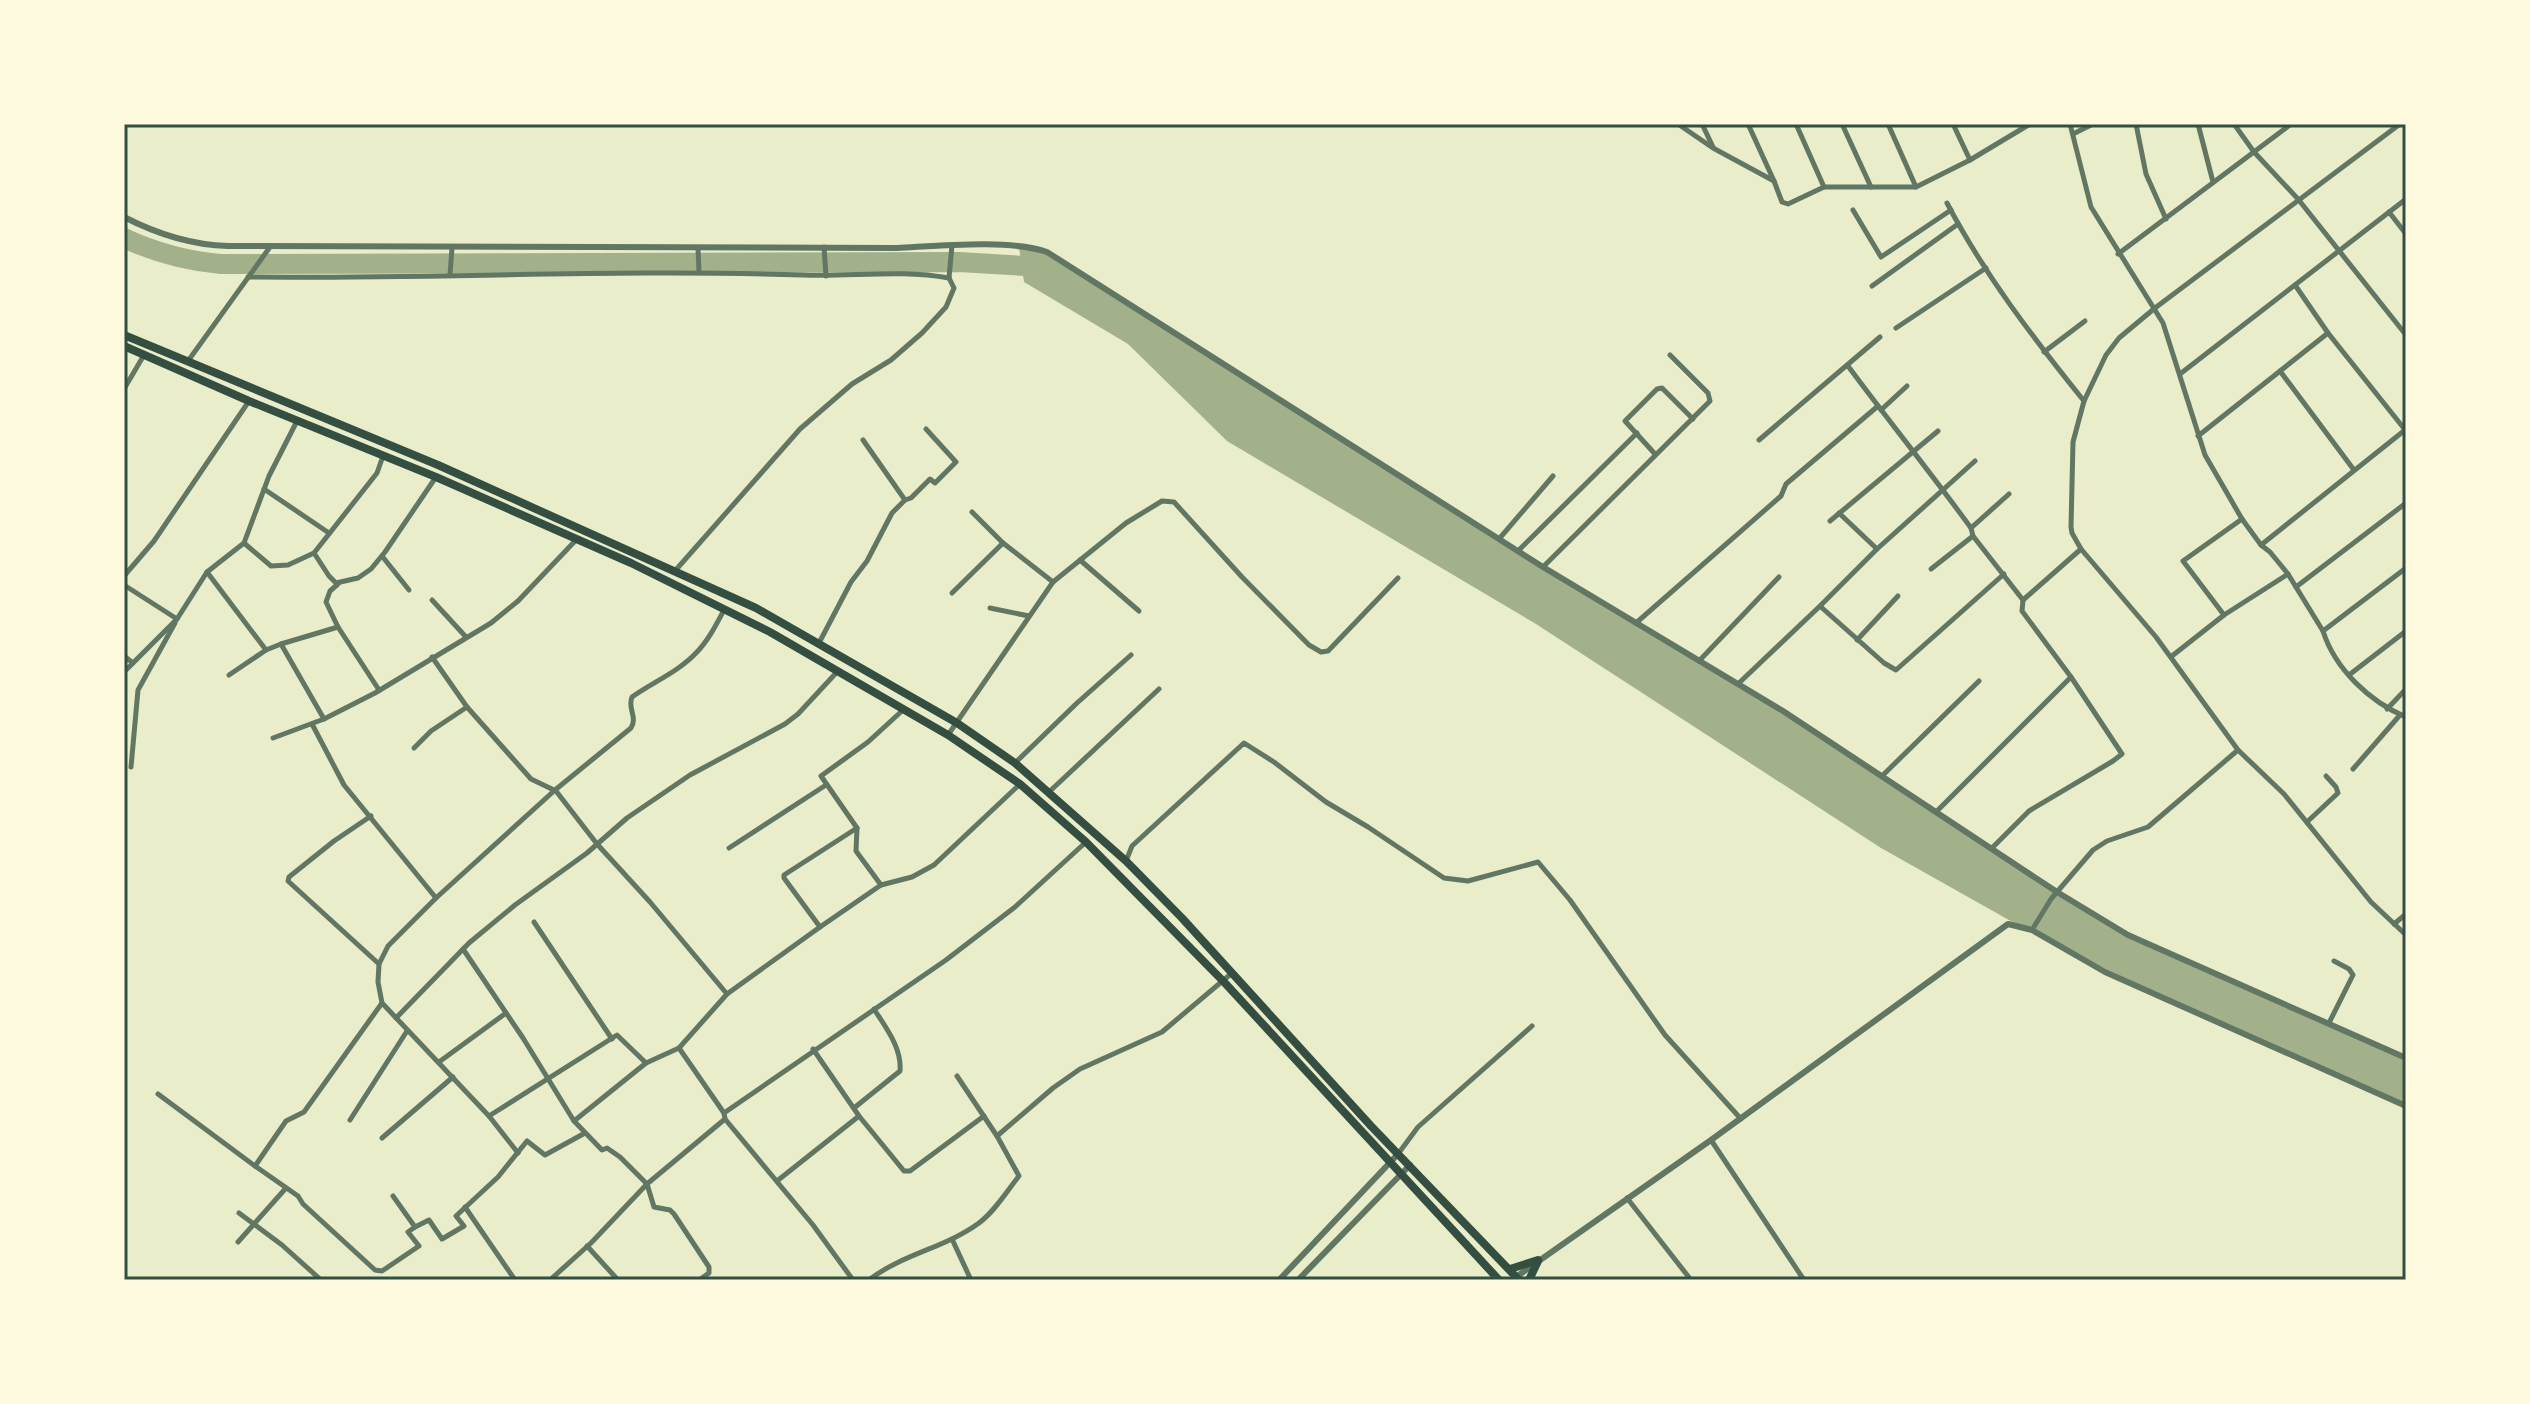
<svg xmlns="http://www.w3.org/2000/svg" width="2530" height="1404" font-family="Mulish,sans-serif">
<rect width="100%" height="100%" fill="#e9edc9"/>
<!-- water -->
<polygon fill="#a3b18a" points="1019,247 1041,250 1543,567 1739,683 2128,935 2406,1057 2406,1106 2183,1008 2016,924 1881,848 1536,624 1227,441 1128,344 1024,282"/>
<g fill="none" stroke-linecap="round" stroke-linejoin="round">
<!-- river -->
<path stroke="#a3b18a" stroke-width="20" d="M124,238C156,253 187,261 221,264L959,262L1025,266L1048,273"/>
<!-- minor -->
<g stroke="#617663" stroke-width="5">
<polyline points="1678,124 1713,148 1774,181 1782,202 1788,204 1824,187 1916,187 1970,160 2030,124"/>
<polyline points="1702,124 1713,147"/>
<polyline points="1748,124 1774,181"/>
<polyline points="1796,124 1824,187"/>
<polyline points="1842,124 1871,187"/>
<polyline points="1888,124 1916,187"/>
<polyline points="1953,124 1970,160"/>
<path d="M2070,124L2091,207L2163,323L2205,455L2242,519L2261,545L2270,552L2288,574L2323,631C2335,669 2370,702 2406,717"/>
<polyline points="2136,124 2146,174 2166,219"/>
<polyline points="2198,124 2213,182"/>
<polyline points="2234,124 2254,152 2298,199 2406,335"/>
<polyline points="2073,134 2093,124"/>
<path d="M1947,203C1984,274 2034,339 2084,401"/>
<polyline points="1853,210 1881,257 1951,210"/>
<polyline points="2389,212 2406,234"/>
<polyline points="824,247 826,276"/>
<polyline points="698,248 699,272"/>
<polyline points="2118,254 2291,124"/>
<polyline points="450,275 452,248"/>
<path d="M248,277C433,279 618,269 803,275C852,277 900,269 949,278"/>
<polyline points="949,278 952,245"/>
<polyline points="2295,285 2328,333 2406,431"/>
<polyline points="1872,286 1958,224"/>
<polyline points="1896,328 1986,268"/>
<polyline points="2044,352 2085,321"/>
<polyline points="188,361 270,247"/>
<path d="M1848,366C1888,420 1931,473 1971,528L1973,536L2023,600L2081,549"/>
<polyline points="2280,371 2354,470"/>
<polyline points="2180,374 2406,199"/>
<polyline points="124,389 144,355"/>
<polyline points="1881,410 1907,386"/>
<polyline points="2198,436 2328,333"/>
<polyline points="863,440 905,500"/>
<polyline points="1759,440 1880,337"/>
<polyline points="1655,454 1625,421 1657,389 1662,388 1693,419"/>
<polyline points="264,489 329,533"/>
<polyline points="972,512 1003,543 1053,582"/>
<polyline points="1839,513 1877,549"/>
<polyline points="1830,521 1938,431"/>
<polyline points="1971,528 2009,494"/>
<polyline points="1499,539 1553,476"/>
<polyline points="244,543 271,566 288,565 314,553 377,473 383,456"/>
<polyline points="2261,545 2405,430"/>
<polyline points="1518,551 1637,433"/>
<polyline points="314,553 329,576 336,583 358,578 371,569 385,552 436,477"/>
<polyline points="382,556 409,590"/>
<polyline points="1080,560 1139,611"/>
<polyline points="1543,567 1710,401 1708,393 1670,355"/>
<polyline points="1931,569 1973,536"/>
<polyline points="207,572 266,650"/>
<polyline points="674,572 800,429 852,384 891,360 922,333 946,307 954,288 949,278"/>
<polyline points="124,576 154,541 249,401"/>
<polyline points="338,584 330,591 326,602 338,627 379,690"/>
<polyline points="124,585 177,619"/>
<polyline points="2296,587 2406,503"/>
<polyline points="952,593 1003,543"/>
<polyline points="432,600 466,637"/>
<polyline points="1821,607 1884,663 1896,670 2004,574"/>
<polyline points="990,608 1029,616"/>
<polyline points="2224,615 2183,561 2242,519"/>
<polyline points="1636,623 1781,496 1786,484 1878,406"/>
<polyline points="2323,631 2406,568"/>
<polyline points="1857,640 1898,596"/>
<polyline points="819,643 851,582 867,561 892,513 905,500 911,498 930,479 935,483 956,462 926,429"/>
<polyline points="281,644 338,627"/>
<polyline points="124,656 133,663"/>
<polyline points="2172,656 2224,615 2288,574"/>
<polyline points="1699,661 1779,577"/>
<polyline points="124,672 177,619 207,572 244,543 269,476 297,421"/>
<polyline points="229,675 266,650 281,644 324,719"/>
<polyline points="2349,675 2406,631"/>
<polyline points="1739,683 1820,606 1877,549 1975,461"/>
<polyline points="467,707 531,779 556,791 597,844 650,902 727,994"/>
<polyline points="2387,709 2406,689"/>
<polyline points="312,724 344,785 436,898"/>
<polyline points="948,735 1053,582 1126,523 1162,501 1174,502 1242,577 1309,645 1321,652 1328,651 1398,578"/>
<polyline points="273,738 324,719 375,693 491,623 518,601 576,540"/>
<polyline points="414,748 431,731 467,707 432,657"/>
<polyline points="2238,750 2284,794 2371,902 2406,935"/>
<polyline points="1015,763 1077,703 1131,655"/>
<polyline points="131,767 138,690 175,623"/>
<polyline points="2353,769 2400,715"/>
<polyline points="1882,776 1979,681"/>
<polyline points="1049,792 1159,689"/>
<polyline points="1937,811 2071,677 2022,611 2023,600"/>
<polyline points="371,816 334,841 289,877 288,881 379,964"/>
<polyline points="2307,822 2338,793 2336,787 2326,776"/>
<polyline points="729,848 826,785"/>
<polyline points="1992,848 2029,811 2113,761 2122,754 2071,677"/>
<polyline points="1126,861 1132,846 1244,743 1274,762 1326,802 1368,827 1444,878 1468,881 1538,862 1570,900 1665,1035 1741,1119"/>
<polyline points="881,885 856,851 857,828 821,776 868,742 903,710"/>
<polyline points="534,922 612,1039"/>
<polyline points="2394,924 2406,914"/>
<polyline points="820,927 784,878 784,875 857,828"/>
<polyline points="2032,930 2051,899 2093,850 2107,841 2148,827 2238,750 2156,637 2081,549 2072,533 2071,527 2073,442 2084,401 2106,355 2119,338 2155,308 2400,124"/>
<polyline points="463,949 523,1038 574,1121 602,1150 607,1148 620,1157 647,1184 654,1207 670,1210 674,1214 709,1267 709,1273 699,1280"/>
<polyline points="396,1018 469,943 515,905 587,853 627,818 690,775 785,724 798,714 837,672"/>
<polyline points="2329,1023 2353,975 2349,969 2334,961"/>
<polyline points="679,1048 724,1113"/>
<polyline points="813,1049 859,1116 904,1171 910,1171 984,1116"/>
<polyline points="439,1062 506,1013"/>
<polyline points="158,1094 255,1166 286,1121 304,1112 382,1003"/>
<path d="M854,1108L900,1071C902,1048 886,1028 874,1009"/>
<polyline points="489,1116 617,1035 646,1063"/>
<polyline points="725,1119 813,1225 853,1280"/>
<polyline points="350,1120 407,1031"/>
<polyline points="574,1121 646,1063 679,1048 727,994 820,927 881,885 912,877 934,865 1020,784"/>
<polyline points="997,1136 1053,1088 1080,1069 1162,1032 1232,973"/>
<polyline points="382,1138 453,1077"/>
<polyline points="1711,1140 1804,1280"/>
<path d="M518,1153L489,1116L382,1003L378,982L379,964L388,946L436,898L555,790L631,728C638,717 627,708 632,697C653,682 678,672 696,653C708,641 716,625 724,610"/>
<polyline points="1398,1154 1418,1127 1532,1026"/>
<polyline points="255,1166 298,1196 303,1204 375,1270 382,1271 419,1246 408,1232 415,1227"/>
<polyline points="777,1181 859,1116"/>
<polyline points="393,1196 415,1227 429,1220 442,1239 464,1226 456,1216 498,1177 527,1141 545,1155 585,1133"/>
<polyline points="1627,1198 1691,1280"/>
<polyline points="465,1207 515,1280"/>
<polyline points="239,1213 282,1245 321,1280"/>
<polyline points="952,1239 971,1280"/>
<polyline points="238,1242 286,1188"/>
<polyline points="587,1246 618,1280"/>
<polyline points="550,1280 591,1243 647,1184 725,1119 724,1113 946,960 1015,907 1086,842"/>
<path d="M869,1280C902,1254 945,1248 979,1223C995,1211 1007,1191 1019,1176L997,1136L957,1076"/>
</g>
<!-- tertiary -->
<g stroke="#617663" stroke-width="6">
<path d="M124,217C157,234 191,245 228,246L897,248C938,246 1009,239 1047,252L1543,567L1783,711L2057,892L2128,935L2406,1058"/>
<polyline points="1516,1277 1711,1140 2008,924 2032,930 2105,972 2406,1106"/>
<polyline points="1279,1280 1398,1154"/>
<polyline points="1298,1280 1410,1165"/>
</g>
<!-- trunk -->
<g stroke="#344e41" stroke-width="8">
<polyline points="124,335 438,465 756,608 957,723 1015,763 1126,861 1182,918 1371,1126 1519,1280"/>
<polyline points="124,346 249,401 436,477 631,563 770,632 948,735 1020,784 1086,842 1224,982 1499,1280"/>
<polyline points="1510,1269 1538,1260"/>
<polyline points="1529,1280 1538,1261"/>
</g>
</g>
<!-- border -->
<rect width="2530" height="1404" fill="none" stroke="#fefae0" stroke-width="252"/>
<rect x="126" y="126" width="2278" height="1152" fill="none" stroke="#344e41" stroke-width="3"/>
</svg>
